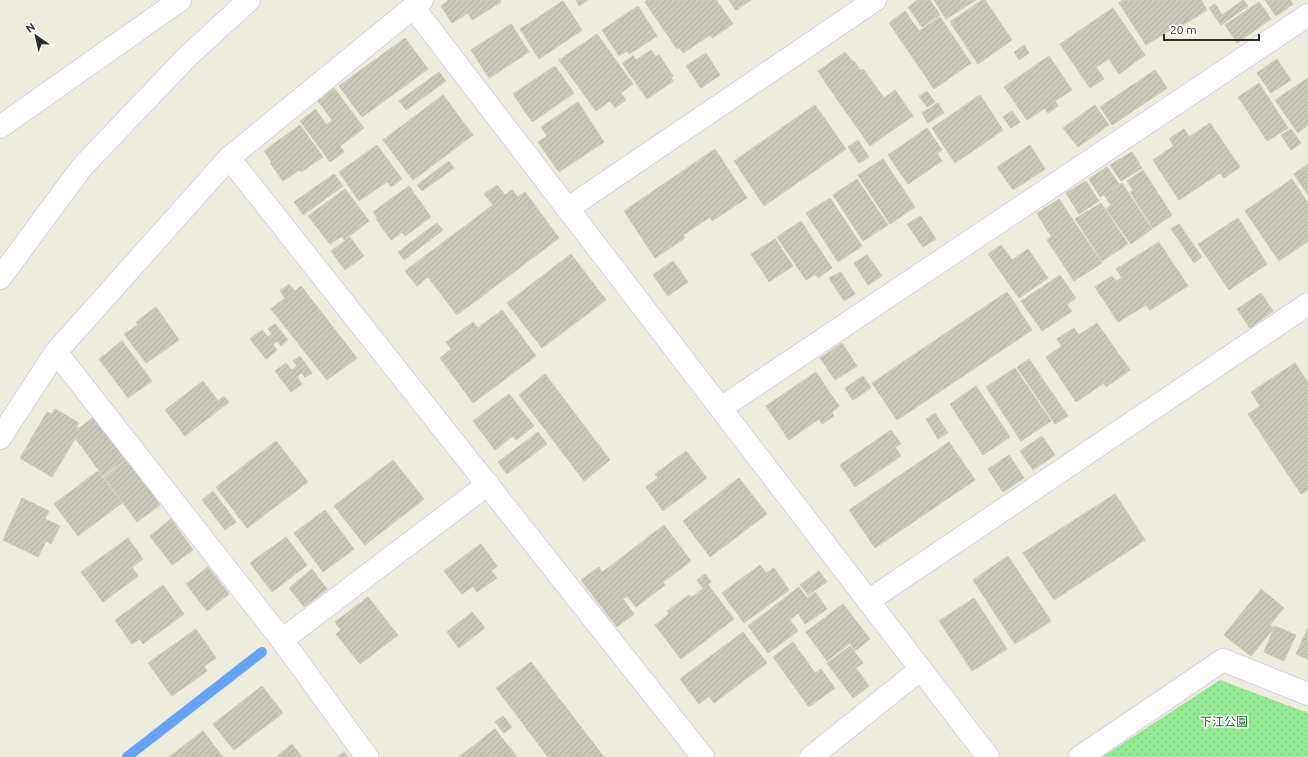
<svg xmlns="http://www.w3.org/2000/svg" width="1308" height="757" font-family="Ubuntu,'Noto Sans JP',sans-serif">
<defs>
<pattern id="park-dots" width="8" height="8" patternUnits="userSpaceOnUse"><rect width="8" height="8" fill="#94ea93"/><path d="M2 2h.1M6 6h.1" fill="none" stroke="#80c97f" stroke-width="1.8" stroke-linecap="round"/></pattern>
<pattern id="building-hatch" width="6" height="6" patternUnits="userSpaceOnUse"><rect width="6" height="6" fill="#c9c8bb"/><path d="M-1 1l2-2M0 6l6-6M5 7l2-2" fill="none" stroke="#adaca1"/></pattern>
</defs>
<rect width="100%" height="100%" fill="#eeecdc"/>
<!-- park -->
<polygon fill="url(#park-dots)" points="1220,680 1308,713 1308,757 1102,757"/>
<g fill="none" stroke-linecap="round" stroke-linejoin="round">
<!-- stream -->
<polyline stroke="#65a2f9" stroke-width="10" points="127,757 262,652"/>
</g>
<!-- building -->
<g fill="url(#building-hatch)" stroke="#cac9b5">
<polygon points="447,0 500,0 501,2 472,20 468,13 452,23 441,6 448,1"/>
<polygon points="576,0 588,0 579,6"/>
<polygon points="648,0 716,0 733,24 712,38 710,35 683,53 679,47 677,49 645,2"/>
<polygon points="729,0 751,0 736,10"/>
<polygon points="918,0 930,0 940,15 922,27 908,7"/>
<polygon points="934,0 976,0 946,19"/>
<polygon points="982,0 985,0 1012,40 978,64 950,22"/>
<polygon points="1123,0 1201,0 1207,10 1183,25 1181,23 1146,45 1119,3"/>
<polygon points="1243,0 1248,6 1221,25 1209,8 1215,4 1222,15"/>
<polygon points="1265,0 1290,0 1293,4 1276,16"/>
<polygon points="563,1 582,30 539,59 520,29"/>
<polygon points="1259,2 1271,19 1237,43 1225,25"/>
<polygon points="638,6 657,36 629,54 627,51 619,56 602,30"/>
<polygon points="1113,8 1145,55 1119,74 1109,59 1096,67 1104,79 1090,88 1060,44"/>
<polygon points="905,11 919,31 940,17 971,63 934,89 889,23"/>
<polygon points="511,24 529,52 489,78 471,50"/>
<polygon points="597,34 633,84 621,93 626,100 615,108 610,101 596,111 559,60"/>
<polygon points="405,38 428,69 362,117 339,86"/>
<polygon points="1024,45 1029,53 1019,60 1014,52"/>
<polygon points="651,50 656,57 659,55 673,76 671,78 673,81 647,99 622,63 633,56 636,60"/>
<polygon points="845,52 853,62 825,82 818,71"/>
<polygon points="706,53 720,75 701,88 686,66"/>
<polygon points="1049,56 1072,90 1055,101 1058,106 1048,113 1045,108 1027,120 1004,87"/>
<polygon points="1277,59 1291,80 1271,93 1257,73"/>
<polygon points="854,61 861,71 863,69 884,98 895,90 913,116 870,146 825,82"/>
<polygon points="555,66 574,93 532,122 513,94"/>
<polygon points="1155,70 1167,88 1112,125 1100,107"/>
<polygon points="439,72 446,81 406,110 399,101"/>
<polygon points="1308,78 1308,125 1298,133 1275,100"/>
<polygon points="1259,83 1288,128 1267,141 1238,97"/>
<polygon points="334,88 349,108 332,120 318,101"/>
<polygon points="927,91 935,102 927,107 919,96"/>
<polygon points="443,95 473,135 413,180 383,140"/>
<polygon points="980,95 1003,130 955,163 932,128"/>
<polygon points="578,102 604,142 559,172 538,142 547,136 541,127"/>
<polygon points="938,103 944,113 928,123 922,113"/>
<polygon points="815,105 846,149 764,206 734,161"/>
<polygon points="1095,105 1109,125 1078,147 1063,128"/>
<polygon points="349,108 364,128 340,146 344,152 330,162 300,121 316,109 326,125"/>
<polygon points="1012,111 1020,122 1011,128 1003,117"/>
<polygon points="1210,123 1240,167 1224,178 1220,173 1179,200 1153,160 1174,146 1169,139 1184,129 1189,137"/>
<polygon points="300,125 323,157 301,172 299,170 283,181 270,163 272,162 264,151"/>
<polygon points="927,128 942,150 937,153 942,161 908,184 888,155"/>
<polygon points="1291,129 1301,143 1291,150 1281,135"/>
<polygon points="858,140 869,157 859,163 848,147"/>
<polygon points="377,145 402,179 391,187 387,182 359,201 339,172"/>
<polygon points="1030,145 1045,169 1013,190 997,167"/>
<polygon points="715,149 747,198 712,221 710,217 683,235 685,238 655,258 624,211"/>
<polygon points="1132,152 1142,168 1121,181 1110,165"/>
<polygon points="883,159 915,207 890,224 858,175"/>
<polygon points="449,161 454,168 422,191 417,185"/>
<polygon points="1308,164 1308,195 1294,174"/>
<polygon points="1107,167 1119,184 1100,197 1089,179"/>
<polygon points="1143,170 1172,215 1153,228 1130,192 1133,190 1127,181"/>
<polygon points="334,174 343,186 303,215 294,202"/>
<polygon points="857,179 888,225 863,241 833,195"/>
<polygon points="1292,179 1308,203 1308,241 1279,261 1245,211"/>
<polygon points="1086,181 1099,201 1079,214 1066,193"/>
<polygon points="1122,183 1152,229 1131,244 1106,209 1111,205 1104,195"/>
<polygon points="497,185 505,195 512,190 518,197 525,192 559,238 457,315 428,277 417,286 405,271 493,205 484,194"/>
<polygon points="409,186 431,217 405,236 402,232 391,240 376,219 378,218 373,212"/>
<polygon points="345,189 369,221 344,240 342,236 330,244 308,216"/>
<polygon points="830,198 862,246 838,262 806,213"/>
<polygon points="1059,199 1071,217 1048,232 1037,213"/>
<polygon points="1101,203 1128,244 1102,261 1075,219"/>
<polygon points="921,216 936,239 923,247 907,224"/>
<polygon points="1071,217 1102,263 1074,281 1047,240 1052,236 1048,232"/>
<polygon points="1238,218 1267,264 1229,290 1198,244"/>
<polygon points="801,221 832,268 818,278 815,274 806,280 777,237"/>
<polygon points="437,223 443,230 404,260 398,252"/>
<polygon points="1179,224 1202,257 1194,263 1171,229"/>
<polygon points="350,237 364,256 345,270 331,251"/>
<polygon points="775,239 793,266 769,282 751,254"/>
<polygon points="1159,242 1188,286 1150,310 1146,305 1118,322 1095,287 1112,276 1116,281 1122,278 1116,269"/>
<polygon points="1001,245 1012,260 1028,249 1048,278 1019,298 988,254"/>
<polygon points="571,254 606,300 542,348 507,303"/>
<polygon points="867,255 882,276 868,285 854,263"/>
<polygon points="673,261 688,282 668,296 653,275"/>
<polygon points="841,272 855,294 844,301 829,278"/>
<polygon points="1060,275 1076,298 1067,305 1072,311 1042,331 1021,301"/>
<polygon points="289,284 295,291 301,286 357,358 327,380 271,309 285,298 280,291"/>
<polygon points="1007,292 1032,330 897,420 872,383"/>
<polygon points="1261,293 1273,311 1250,328 1237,309"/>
<polygon points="156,307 179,340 146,363 124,334 138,325 136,322"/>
<polygon points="502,310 536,356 473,403 440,358 451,349 446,342 473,322 478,328"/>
<polygon points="1097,323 1130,370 1106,387 1104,383 1076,402 1046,357 1062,346 1057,339 1074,328 1079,335"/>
<polygon points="275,324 288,340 281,346 277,341 273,345 277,350 266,359 250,339 262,330 268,337 272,334 268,329"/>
<polygon points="122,341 152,381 128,398 99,359"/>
<polygon points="842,343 857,366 835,380 820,358"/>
<polygon points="300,356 312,373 305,377 301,373 297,377 302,384 291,392 275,371 286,363 292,370 297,366 293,361"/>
<polygon points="1029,359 1068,416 1055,424 1017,367"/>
<polygon points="1295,363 1308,383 1308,490 1301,494 1248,414 1260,406 1251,392"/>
<polygon points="1015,368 1051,421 1021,441 986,387"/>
<polygon points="816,372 839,406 832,412 834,416 822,424 819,419 789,440 766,406"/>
<polygon points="545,374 610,460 584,481 519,395"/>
<polygon points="863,376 871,388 853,400 845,388"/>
<polygon points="203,381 218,401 224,396 229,402 185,436 165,410"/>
<polygon points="976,386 1010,437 983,455 950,404"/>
<polygon points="509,394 534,426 516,440 513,436 495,450 473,421"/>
<polygon points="55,409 79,423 76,427 81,429 52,477 20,458 47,412 52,414"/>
<polygon points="935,413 948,433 938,439 926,419"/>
<polygon points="94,417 125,460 103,476 76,439 81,429 79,428"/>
<polygon points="891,430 901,444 895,447 901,456 855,487 840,465"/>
<polygon points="538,432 547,444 507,474 498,462"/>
<polygon points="1042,436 1055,455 1033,470 1020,451"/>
<polygon points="276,441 308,482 247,528 216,487"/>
<polygon points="949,442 975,480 875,548 849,510"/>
<polygon points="686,451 707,478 663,511 646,487 658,478 655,474"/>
<polygon points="1009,455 1024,478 1003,492 988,469"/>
<polygon points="127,460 160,505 137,522 104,477"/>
<polygon points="393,460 424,499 365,545 334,506"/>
<polygon points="98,471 122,503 78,536 54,504"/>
<polygon points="739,478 767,514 710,557 683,521"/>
<polygon points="213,491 236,522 225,530 202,500"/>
<polygon points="1115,494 1145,540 1054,600 1023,553"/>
<polygon points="22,498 49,511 45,519 60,526 51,544 46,541 38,557 3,540"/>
<polygon points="325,510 354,549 323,572 294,533"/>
<polygon points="171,519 193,550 172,565 150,536"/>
<polygon points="664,525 691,561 663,582 665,585 636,607 627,596 620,601 600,574"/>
<polygon points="286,537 307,565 272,592 250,563"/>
<polygon points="128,538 143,559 132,567 138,576 103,602 81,572"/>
<polygon points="481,544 497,566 491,571 497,578 477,592 473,586 462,594 444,571"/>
<polygon points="1008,556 1051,621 1015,644 973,580"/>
<polygon points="760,565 766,573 774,568 789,590 744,623 722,593"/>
<polygon points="208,567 229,594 207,611 186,584"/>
<polygon points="599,567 602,572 600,574 620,601 623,599 634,614 617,627 581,580"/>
<polygon points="312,569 327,589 304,607 289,588"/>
<polygon points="819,571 827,582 808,595 800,585"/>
<polygon points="705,574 711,582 703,588 697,580"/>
<polygon points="163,585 184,614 143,644 140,639 132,644 115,620"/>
<polygon points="708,585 734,619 681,659 655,625 669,614 667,611 689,595 692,597"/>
<polygon points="799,587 807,598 815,592 827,609 805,624 798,613 790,620 798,631 768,653 748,626"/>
<polygon points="1261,589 1284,608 1270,625 1274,628 1251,656 1224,635"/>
<polygon points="368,597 398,635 360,664 336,634 341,630 335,622"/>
<polygon points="974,598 1007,649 972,671 939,621"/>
<polygon points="843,604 870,639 855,651 850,643 827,661 806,632"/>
<polygon points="472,612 485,628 459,648 447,632"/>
<polygon points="1275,626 1296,635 1284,661 1264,652"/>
<polygon points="1308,628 1308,659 1296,654"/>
<polygon points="196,629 216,658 204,666 207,671 172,696 148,663"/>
<polygon points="743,632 767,663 714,703 709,696 699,704 680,679"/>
<polygon points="793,642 815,673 821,669 835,688 809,707 773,657"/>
<polygon points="850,646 863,663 856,668 869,686 853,698 827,663"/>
<polygon points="531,662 604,757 548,757 496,688"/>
<polygon points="262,686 283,713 234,750 213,724"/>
<polygon points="503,716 512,727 504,733 495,722"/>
<polygon points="495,729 517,757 459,757"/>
<polygon points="203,731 223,757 169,757"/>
<polygon points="292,744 302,757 276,757"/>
<polygon points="344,752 348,757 337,757"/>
</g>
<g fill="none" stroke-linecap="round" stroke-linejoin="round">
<defs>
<g id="minor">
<polyline points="413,7 988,757"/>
<polyline points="0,127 180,0"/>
<polyline points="229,158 703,757"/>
<polyline points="567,209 875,0"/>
<polyline points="0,278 82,167 187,57 249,0"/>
<polyline points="56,352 282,640 367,757"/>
<polyline points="721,408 1308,15"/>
<polyline points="0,438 56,352 229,158 422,0"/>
<polyline points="868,601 1308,304"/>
<polyline points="282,640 488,484"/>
<polyline points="811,757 921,669"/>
<polyline points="1080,757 1223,660 1308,694"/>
</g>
</defs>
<!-- minor casing -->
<use href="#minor" stroke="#d3d1e5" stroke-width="24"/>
<!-- minor -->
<use href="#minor" stroke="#fff" stroke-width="22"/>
</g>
<g text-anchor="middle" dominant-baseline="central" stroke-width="3" stroke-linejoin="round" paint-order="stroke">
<!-- park labels -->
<g font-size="12" fill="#146f1f" stroke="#fff">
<text x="1224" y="721">下江公園</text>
</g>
</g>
<!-- north arrow -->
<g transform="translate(36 36) rotate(326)" stroke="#ffffff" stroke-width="3" paint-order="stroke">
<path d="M0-3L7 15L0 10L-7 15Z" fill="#2b2b2b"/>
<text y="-6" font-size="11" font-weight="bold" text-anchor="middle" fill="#2b2b2b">N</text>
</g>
<!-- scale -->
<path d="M1164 34v6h95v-6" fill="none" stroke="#2b2b2b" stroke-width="2"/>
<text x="1170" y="34" font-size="12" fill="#2b2b2b" stroke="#ffffff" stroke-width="3" paint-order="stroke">20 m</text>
</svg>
